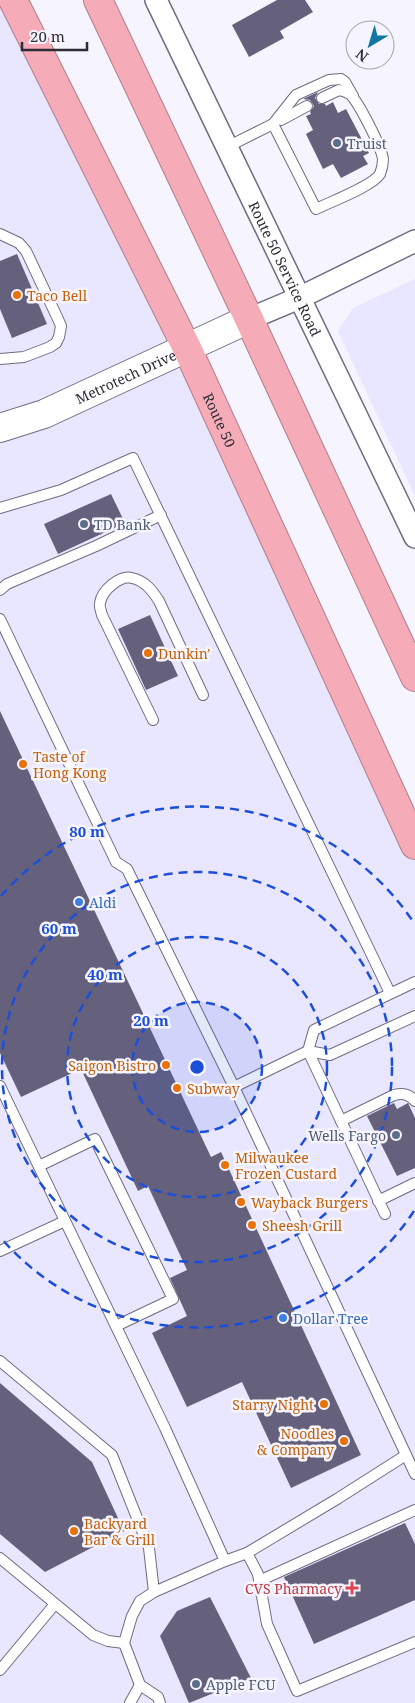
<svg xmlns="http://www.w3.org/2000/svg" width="415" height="1703" font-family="'Noto Serif',serif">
<rect width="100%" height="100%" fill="#f6f4fe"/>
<!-- built -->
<g fill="#e9e6ff">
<polygon points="0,0 13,0 415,844 415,1703 0,1703"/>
<polygon points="415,279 415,496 338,331 353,308"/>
</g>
<!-- building -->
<g fill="#65617d">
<polygon points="277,0 305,0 313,12 280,31 284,38 249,57 232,25"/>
<polygon points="318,92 315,98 319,104 325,104 326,106 333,102 338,113 346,109 369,153 363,156 368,164 341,178 333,164 323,169 306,134 313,130 306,116 311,114 310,112 314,106 310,100 303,99"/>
<polygon points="17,254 47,324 12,338 0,309 0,261"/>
<polygon points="111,494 125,523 58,554 44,524"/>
<polygon points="150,615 178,676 146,690 118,629"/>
<polygon points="0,711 211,1157 221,1152 361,1455 291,1488 242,1382 187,1407 152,1333 187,1316 170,1278 187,1270 148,1186 138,1191 81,1069 21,1097 0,1053"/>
<polygon points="394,1103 397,1109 408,1103 415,1118 415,1168 397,1176 367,1116"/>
<polygon points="0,1383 92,1462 124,1531 45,1572 0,1534"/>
<polygon points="405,1523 415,1544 415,1600 314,1644 284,1577"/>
<polygon points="210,1597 251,1678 189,1703 160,1636 177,1611"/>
</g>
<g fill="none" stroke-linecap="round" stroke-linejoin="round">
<defs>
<g id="lane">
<polyline points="281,120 307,106"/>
<polyline points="273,124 296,95 329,80 341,79 345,82 353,96"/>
<path d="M227,147L273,124L316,209C330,202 373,186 380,174C382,169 383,164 383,159C381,146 359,103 350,94C346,92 343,91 339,90L322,98"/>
<polyline points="0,234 19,243 26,251 58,319 61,326 59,337 56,343 50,347 24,357 0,359"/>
<polyline points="0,508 61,490 133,458 390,993"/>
<polyline points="0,590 7,584 96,546 161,515"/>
<polyline points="0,619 116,862 127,869 234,1087"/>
<path d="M153,720L102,615C101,611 99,606 100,603C102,590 120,575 132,578C145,581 152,590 159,601L203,695"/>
<polyline points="415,1016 330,1055 308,1051 234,1087 415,1474"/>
<polyline points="0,1086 165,1428 225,1561"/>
<path d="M341,1121L394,1095C403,1093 409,1094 415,1101"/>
<polyline points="39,1166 95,1139 173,1299 116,1326"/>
<polyline points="378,1201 415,1183"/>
<polyline points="385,1214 308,1051 314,1030 415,982"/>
<polyline points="0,1251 65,1221"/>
<polyline points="0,1361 112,1455 149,1548 154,1592"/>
<polyline points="406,1455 337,1499 247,1553 258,1574 267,1624 297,1691 415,1642"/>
<polyline points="0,1558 93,1635 108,1641 124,1643"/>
<polyline points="259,1581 415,1510"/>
<polyline points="0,1670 55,1604"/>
<polyline points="130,1703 140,1685"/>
<polyline points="160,1703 158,1697 140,1685 124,1643 132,1616 140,1601 154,1592 225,1561 247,1553"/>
</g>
<g id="street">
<path id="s1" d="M156,0L415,537"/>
<polyline points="249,319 299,298 415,241"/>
</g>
<g id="secondary">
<path id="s2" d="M0,428L44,414L249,319"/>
</g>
<g id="highway">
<path id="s3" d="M13,0L187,348L415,845"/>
<polyline points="98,0 249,319 415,677"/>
</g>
</defs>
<!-- lane casing -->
<use href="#lane" stroke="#6f6c81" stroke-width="12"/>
<!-- street casing -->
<use href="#street" stroke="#6f6c81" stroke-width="24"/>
<!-- secondary casing -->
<use href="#secondary" stroke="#6f6c81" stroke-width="30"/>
<!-- highway casing -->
<use href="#highway" stroke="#af7f8a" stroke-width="30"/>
<!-- lane -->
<use href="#lane" stroke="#fff" stroke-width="10"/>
<!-- street -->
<use href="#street" stroke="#fff" stroke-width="21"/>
<!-- secondary -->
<use href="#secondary" stroke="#fff" stroke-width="28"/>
<!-- highway -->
<use href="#highway" stroke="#f5abb8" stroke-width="28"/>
</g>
<!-- distance rings -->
<circle cx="197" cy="1067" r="65" fill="#1d4ed8" fill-opacity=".12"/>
<g fill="none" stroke="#1d4ed8" stroke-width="2.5" stroke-dasharray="9 6">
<circle cx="197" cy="1067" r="65"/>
<circle cx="197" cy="1067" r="130"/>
<circle cx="197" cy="1067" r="195"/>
<path d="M414 1211A260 260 0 0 1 1 1238M1 896A260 260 0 0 1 414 923"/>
</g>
<!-- markers -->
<g fill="#5c6f8a" stroke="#f6f4fe" stroke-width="2">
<circle cx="337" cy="143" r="5"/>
<circle cx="84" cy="524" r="5"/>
<circle cx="396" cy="1135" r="5"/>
<circle cx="196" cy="1684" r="5"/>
</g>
<g fill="#e8710a" stroke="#f6f4fe" stroke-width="2">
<circle cx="17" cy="295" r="5"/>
<circle cx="148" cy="653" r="5"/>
<circle cx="23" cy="764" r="5"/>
<circle cx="166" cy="1065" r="5"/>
<circle cx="177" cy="1088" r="5"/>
<circle cx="225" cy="1165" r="5"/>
<circle cx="241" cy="1202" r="5"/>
<circle cx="252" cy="1225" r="5"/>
<circle cx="324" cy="1404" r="5"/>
<circle cx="344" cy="1441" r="5"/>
<circle cx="74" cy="1531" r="5"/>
</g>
<g fill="#3f7fe0" stroke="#f6f4fe" stroke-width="2">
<circle cx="79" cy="902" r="5"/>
<circle cx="283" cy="1318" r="5"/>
</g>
<path fill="#e0444e" stroke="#f6f4fe" stroke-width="2" d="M349.5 1580.5h5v5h5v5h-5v5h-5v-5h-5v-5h5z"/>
<g text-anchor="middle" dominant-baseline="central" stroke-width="5" stroke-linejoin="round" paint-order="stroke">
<!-- service labels -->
<g font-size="14" fill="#4e5e75" stroke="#f6f4fe" text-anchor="start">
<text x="347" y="143">Truist</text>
<text x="94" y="524">TD Bank</text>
<text x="386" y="1135" text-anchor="end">Wells Fargo</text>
<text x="206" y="1684">Apple FCU</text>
</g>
<!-- street labels -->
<g font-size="14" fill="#2d2c35" stroke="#f6f4fe">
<text stroke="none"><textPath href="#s1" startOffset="298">Route 50 Service Road</textPath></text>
<text stroke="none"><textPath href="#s2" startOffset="136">Metrotech Drive</textPath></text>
<text stroke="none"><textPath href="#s3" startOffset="468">Route 50</textPath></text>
</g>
<!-- food labels -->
<g font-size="14" fill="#c56008" stroke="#f6f4fe" text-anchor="start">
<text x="27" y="295">Taco Bell</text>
<text x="158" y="653">Dunkin'</text>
<text x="33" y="756">Taste of<tspan x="33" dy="16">Hong Kong</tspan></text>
<text x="156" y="1065" text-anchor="end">Saigon Bistro</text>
<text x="187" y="1088">Subway</text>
<text x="235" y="1157">Milwaukee<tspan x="235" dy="16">Frozen Custard</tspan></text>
<text x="251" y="1202">Wayback Burgers</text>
<text x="262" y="1225">Sheesh Grill</text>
<text x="314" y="1404" text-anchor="end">Starry Night</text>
<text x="334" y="1433" text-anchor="end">Noodles<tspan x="334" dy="16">&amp; Company</tspan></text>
<text x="84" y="1523">Backyard<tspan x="84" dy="16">Bar &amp; Grill</tspan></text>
</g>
<!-- shop labels -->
<g font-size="14" fill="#366cbe" stroke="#f6f4fe" text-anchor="start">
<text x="89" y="902">Aldi</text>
<text x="293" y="1318">Dollar Tree</text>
</g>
<!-- health labels -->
<g font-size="14" fill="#be3a42" stroke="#f6f4fe" text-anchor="end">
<text x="342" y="1588">CVS Pharmacy</text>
</g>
</g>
<circle cx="197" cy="1067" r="8" fill="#1d4ed8" stroke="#f6f4fe" stroke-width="2.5"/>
<g font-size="15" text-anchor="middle" font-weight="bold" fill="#1d4ed8" stroke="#f6f4fe" stroke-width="5" stroke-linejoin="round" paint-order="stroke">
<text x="87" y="837">80 m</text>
<text x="59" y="934">60 m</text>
<text x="105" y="980">40 m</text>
<text x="151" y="1026">20 m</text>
</g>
<!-- north arrow -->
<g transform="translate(370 45) rotate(218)"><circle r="24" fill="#f6f4fe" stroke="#a6a4ae"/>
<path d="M0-4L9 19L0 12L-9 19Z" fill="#1177a2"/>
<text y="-8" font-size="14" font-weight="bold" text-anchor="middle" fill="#2d2c35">N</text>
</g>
<!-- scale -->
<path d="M22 42v8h65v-8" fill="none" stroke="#2d2c35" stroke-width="2.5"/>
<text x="30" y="42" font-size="15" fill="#2d2c35" stroke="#f6f4fe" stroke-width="4" paint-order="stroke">20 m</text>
</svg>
